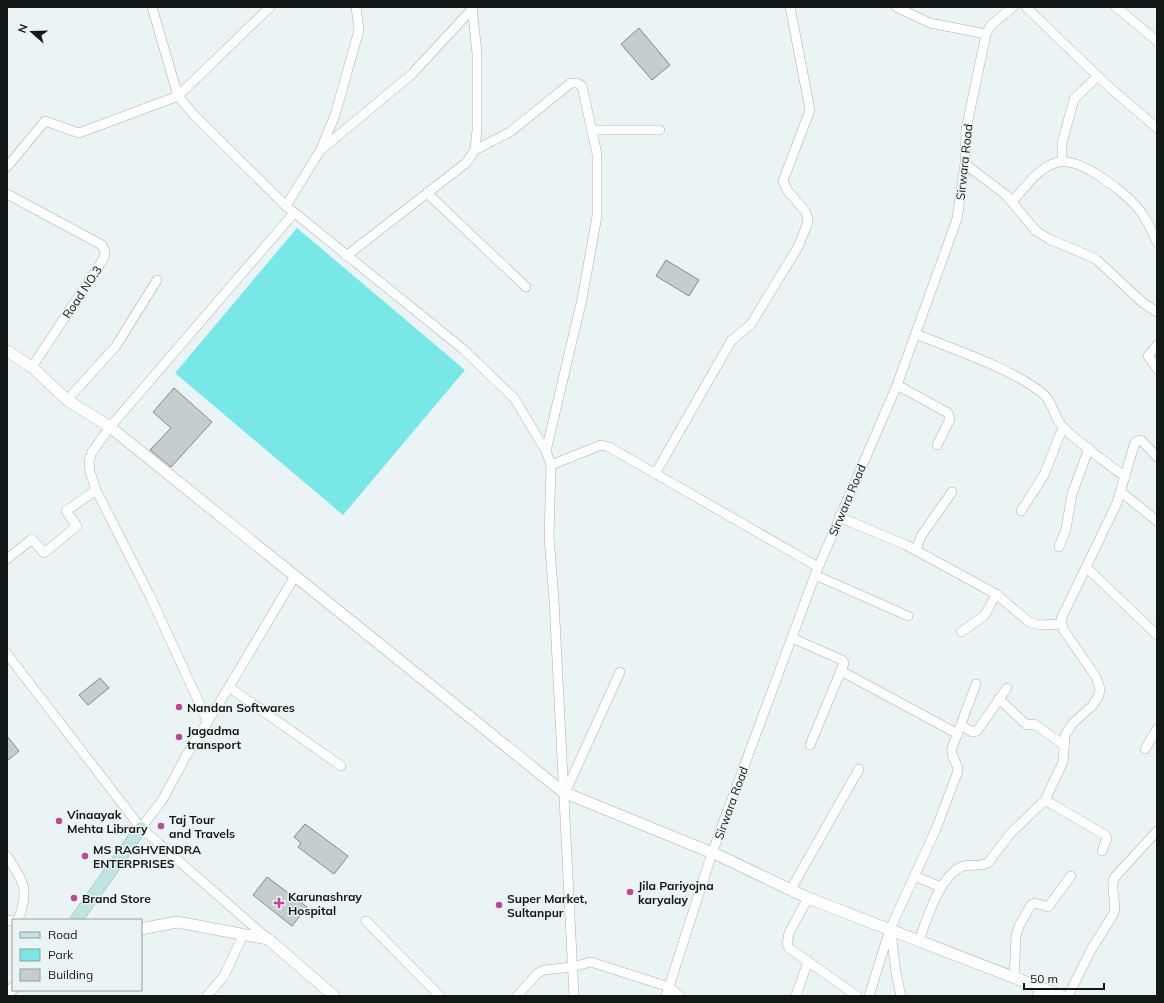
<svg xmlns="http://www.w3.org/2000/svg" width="1164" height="1003" font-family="Mulish,sans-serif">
<rect width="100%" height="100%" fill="#ebf4f4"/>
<!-- green -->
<polygon fill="#78e7e7" points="297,228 465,370 343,515 175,373"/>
<!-- building -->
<g fill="#c5cece" stroke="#818a8a">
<polygon points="639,28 670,65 652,80 621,44"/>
<polygon points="666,260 699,280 689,296 656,276"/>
<polygon points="174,388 212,422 171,467 150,450 171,428 153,412"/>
<polygon points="100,678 109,688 88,705 79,695"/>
<polygon points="7,736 19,751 7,761"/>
<polygon points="305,824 348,856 334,874 298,847 301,843 294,837"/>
<polygon points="267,877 307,907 292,926 253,895"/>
</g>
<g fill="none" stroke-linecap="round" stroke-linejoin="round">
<defs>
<g id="minor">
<polyline points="152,7 178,96 194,115 286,206 463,349 514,398 546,451 551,465 549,537 554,600 574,996"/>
<polyline points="896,7 930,23 986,34"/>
<polyline points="1026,7 1108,86 1157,128"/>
<polyline points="1116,7 1157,41"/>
<polyline points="591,130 660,130"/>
<polyline points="322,149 412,74 473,8"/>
<polyline points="475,150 510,132 571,83 577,83 582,86 597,154 597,216 582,299 546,451"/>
<polyline points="1062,161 1062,143 1074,99 1098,76"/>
<polyline points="965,164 1006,195 1036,231 1049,239 1096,259 1143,303 1157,312"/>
<polyline points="7,167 45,121 79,133 178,96 270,7"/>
<polyline points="427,193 526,287"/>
<polyline points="7,194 102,245 105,252 104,258 32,367"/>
<path d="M1012,202C1024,189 1037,169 1055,163C1078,154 1128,194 1141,212C1148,221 1152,232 1157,242"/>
<polyline points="286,206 321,149 335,115 359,30 356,7"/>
<polyline points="346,256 466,163 475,150 477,130 477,53 472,7"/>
<path d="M916,334C955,350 1008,367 1041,392C1053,400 1053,417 1063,427C1082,446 1105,461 1125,477"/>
<polyline points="1157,345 1148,356 1157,369"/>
<polyline points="897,385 948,413 950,419 937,445"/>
<polyline points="67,400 116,346 157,280"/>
<polyline points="551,465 601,445 609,447 818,567"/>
<polyline points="655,474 731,341 751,324 798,247 807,225 808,219 805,211 787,190 783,181 810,110 790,7"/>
<polyline points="1121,492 1157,521"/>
<polyline points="1021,511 1044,475 1063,427"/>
<polyline points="839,517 906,545 996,594 1029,622 1042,625 1061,624"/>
<polyline points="1059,547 1066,529 1072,494 1089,448"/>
<polyline points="916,550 921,536 952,492"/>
<polyline points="7,559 32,539 44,553 77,526 66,511 96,490"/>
<polyline points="1087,568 1157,635"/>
<polyline points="815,575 908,616"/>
<polyline points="961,632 985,615 996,594"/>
<polyline points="792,638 842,660 844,663 810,745"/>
<polyline points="7,654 141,828 268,939"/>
<polyline points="841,671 958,734"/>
<polyline points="229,687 341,766"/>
<polyline points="999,699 1027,725 1034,724 1064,745"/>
<polyline points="208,722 150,596 96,490 90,472 89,461 92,452 110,427 294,213"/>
<polyline points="961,725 972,732 977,731 1007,688"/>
<polyline points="1145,749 1157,729"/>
<polyline points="565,793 620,672"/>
<polyline points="1045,800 1105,835 1107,838 1102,851"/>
<polyline points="141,828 163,799 186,756 229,687 295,576"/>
<path d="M7,856C24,883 30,889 18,920"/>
<polyline points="914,876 941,887"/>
<polyline points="791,889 859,769"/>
<polyline points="808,898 789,933 787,944 789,948 857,996"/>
<polyline points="7,920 13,921"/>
<polyline points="366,921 440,996"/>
<polyline points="891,932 896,973 901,996"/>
<path d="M919,940C927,919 940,875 963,866C971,864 980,867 988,863L1010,834L1045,800L1063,762L1065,735L1073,723L1092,706L1099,695L1100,689L1096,677L1063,629L1061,619L1117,503L1135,442L1141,440L1157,457"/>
<polyline points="1014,978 1016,936 1019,926 1031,905 1035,903 1048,907 1071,876"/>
<polyline points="207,996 224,976 243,935"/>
<polyline points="517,996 538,973 544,970 572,967 591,962 669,987 680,996"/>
<polyline points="666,996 712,853 815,575 897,385 957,219 965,164 966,130 986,34 991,25 1013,7"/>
<polyline points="796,996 808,961"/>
<path d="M869,996L890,929L936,829L958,771C958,762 950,758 952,748L976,684"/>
<polyline points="1037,996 1041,989"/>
<path d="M1068,996L1091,950L1114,913C1117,901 1110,890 1114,878L1157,831"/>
</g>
<g id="tertiary">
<polyline points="7,351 32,367 67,400 110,427 563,792 720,856 808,898 1062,996"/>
<polyline points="141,929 177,922 268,939 334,996"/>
<polyline points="7,995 13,988"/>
</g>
<polyline id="secondary" points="76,920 141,828"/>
</defs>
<!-- minor casing -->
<use href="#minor" stroke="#a8b1b1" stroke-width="10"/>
<!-- tertiary casing -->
<use href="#tertiary" stroke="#a8b1b1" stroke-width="12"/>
<!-- secondary casing -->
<use href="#secondary" stroke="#a8b1b1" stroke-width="13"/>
<!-- minor -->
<use href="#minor" stroke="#fff" stroke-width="9"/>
<!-- tertiary -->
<use href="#tertiary" stroke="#fff" stroke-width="11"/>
<!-- secondary -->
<use href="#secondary" stroke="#bee4e4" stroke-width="12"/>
</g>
<!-- markers -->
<g fill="#c24695" stroke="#ebf4f4" stroke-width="1.5">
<circle cx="179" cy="707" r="4"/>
<circle cx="179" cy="737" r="4"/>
<circle cx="59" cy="821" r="4"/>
<circle cx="161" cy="826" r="4"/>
<circle cx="85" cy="856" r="4"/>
<circle cx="630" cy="892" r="4"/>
<circle cx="74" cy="898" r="4"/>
<path d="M277 897h4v4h4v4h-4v4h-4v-4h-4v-4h4z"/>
<circle cx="499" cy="905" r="4"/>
</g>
<g text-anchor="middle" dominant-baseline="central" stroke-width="3" stroke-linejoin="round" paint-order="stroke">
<!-- street labels -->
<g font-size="12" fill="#131717" stroke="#ebf4f4">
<text transform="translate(964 162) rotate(-84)">Sirwara Road</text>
<text transform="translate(82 292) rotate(-56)">Road NO.3</text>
<text transform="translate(847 500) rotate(-67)">Sirwara Road</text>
<text transform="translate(731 803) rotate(-70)">Sirwara Road</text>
</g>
<!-- poi labels -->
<g font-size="12" font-weight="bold" fill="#131717" stroke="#ebf4f4" text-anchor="start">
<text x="187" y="707">Nandan Softwares</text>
<text x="187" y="730">Jagadma<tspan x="187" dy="14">transport</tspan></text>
<text x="67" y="814">Vinaayak<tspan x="67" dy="14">Mehta Library</tspan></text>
<text x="169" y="819">Taj Tour<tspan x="169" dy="14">and Travels</tspan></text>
<text x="93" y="849">MS RAGHVENDRA<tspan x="93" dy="14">ENTERPRISES</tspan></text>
<text x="638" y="885">Jila Pariyojna<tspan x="638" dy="14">karyalay</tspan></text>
<text x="288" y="896">Karunashray<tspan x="288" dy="14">Hospital</tspan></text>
<text x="82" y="898">Brand Store</text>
<text x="507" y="898">Super Market,<tspan x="507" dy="14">Sultanpur</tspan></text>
</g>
</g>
<!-- border -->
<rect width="1164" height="1003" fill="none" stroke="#131717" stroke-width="16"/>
<!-- legend -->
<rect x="12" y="919" width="130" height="72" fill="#ebf4f4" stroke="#959c9c"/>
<rect x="20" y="932" width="20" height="6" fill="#bee4e4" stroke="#959c9c"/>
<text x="48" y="939" font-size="12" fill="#131717">Road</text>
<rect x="20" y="949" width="20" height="12" fill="#78e7e7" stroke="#959c9c"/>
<text x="48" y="959" font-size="12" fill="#131717">Park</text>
<rect x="20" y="969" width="20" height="12" fill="#c5cece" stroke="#959c9c"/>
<text x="48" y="979" font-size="12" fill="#131717">Building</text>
<!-- north arrow -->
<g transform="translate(32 32) rotate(290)" stroke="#ebf4f4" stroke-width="3" paint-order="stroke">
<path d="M0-3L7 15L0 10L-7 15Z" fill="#131717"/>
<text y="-6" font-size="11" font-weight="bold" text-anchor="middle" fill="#131717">N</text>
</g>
<!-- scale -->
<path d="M1024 983v6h80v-6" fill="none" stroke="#131717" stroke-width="2"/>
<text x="1030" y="983" font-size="12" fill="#131717" stroke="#ebf4f4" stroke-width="3" paint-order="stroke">50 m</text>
</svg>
